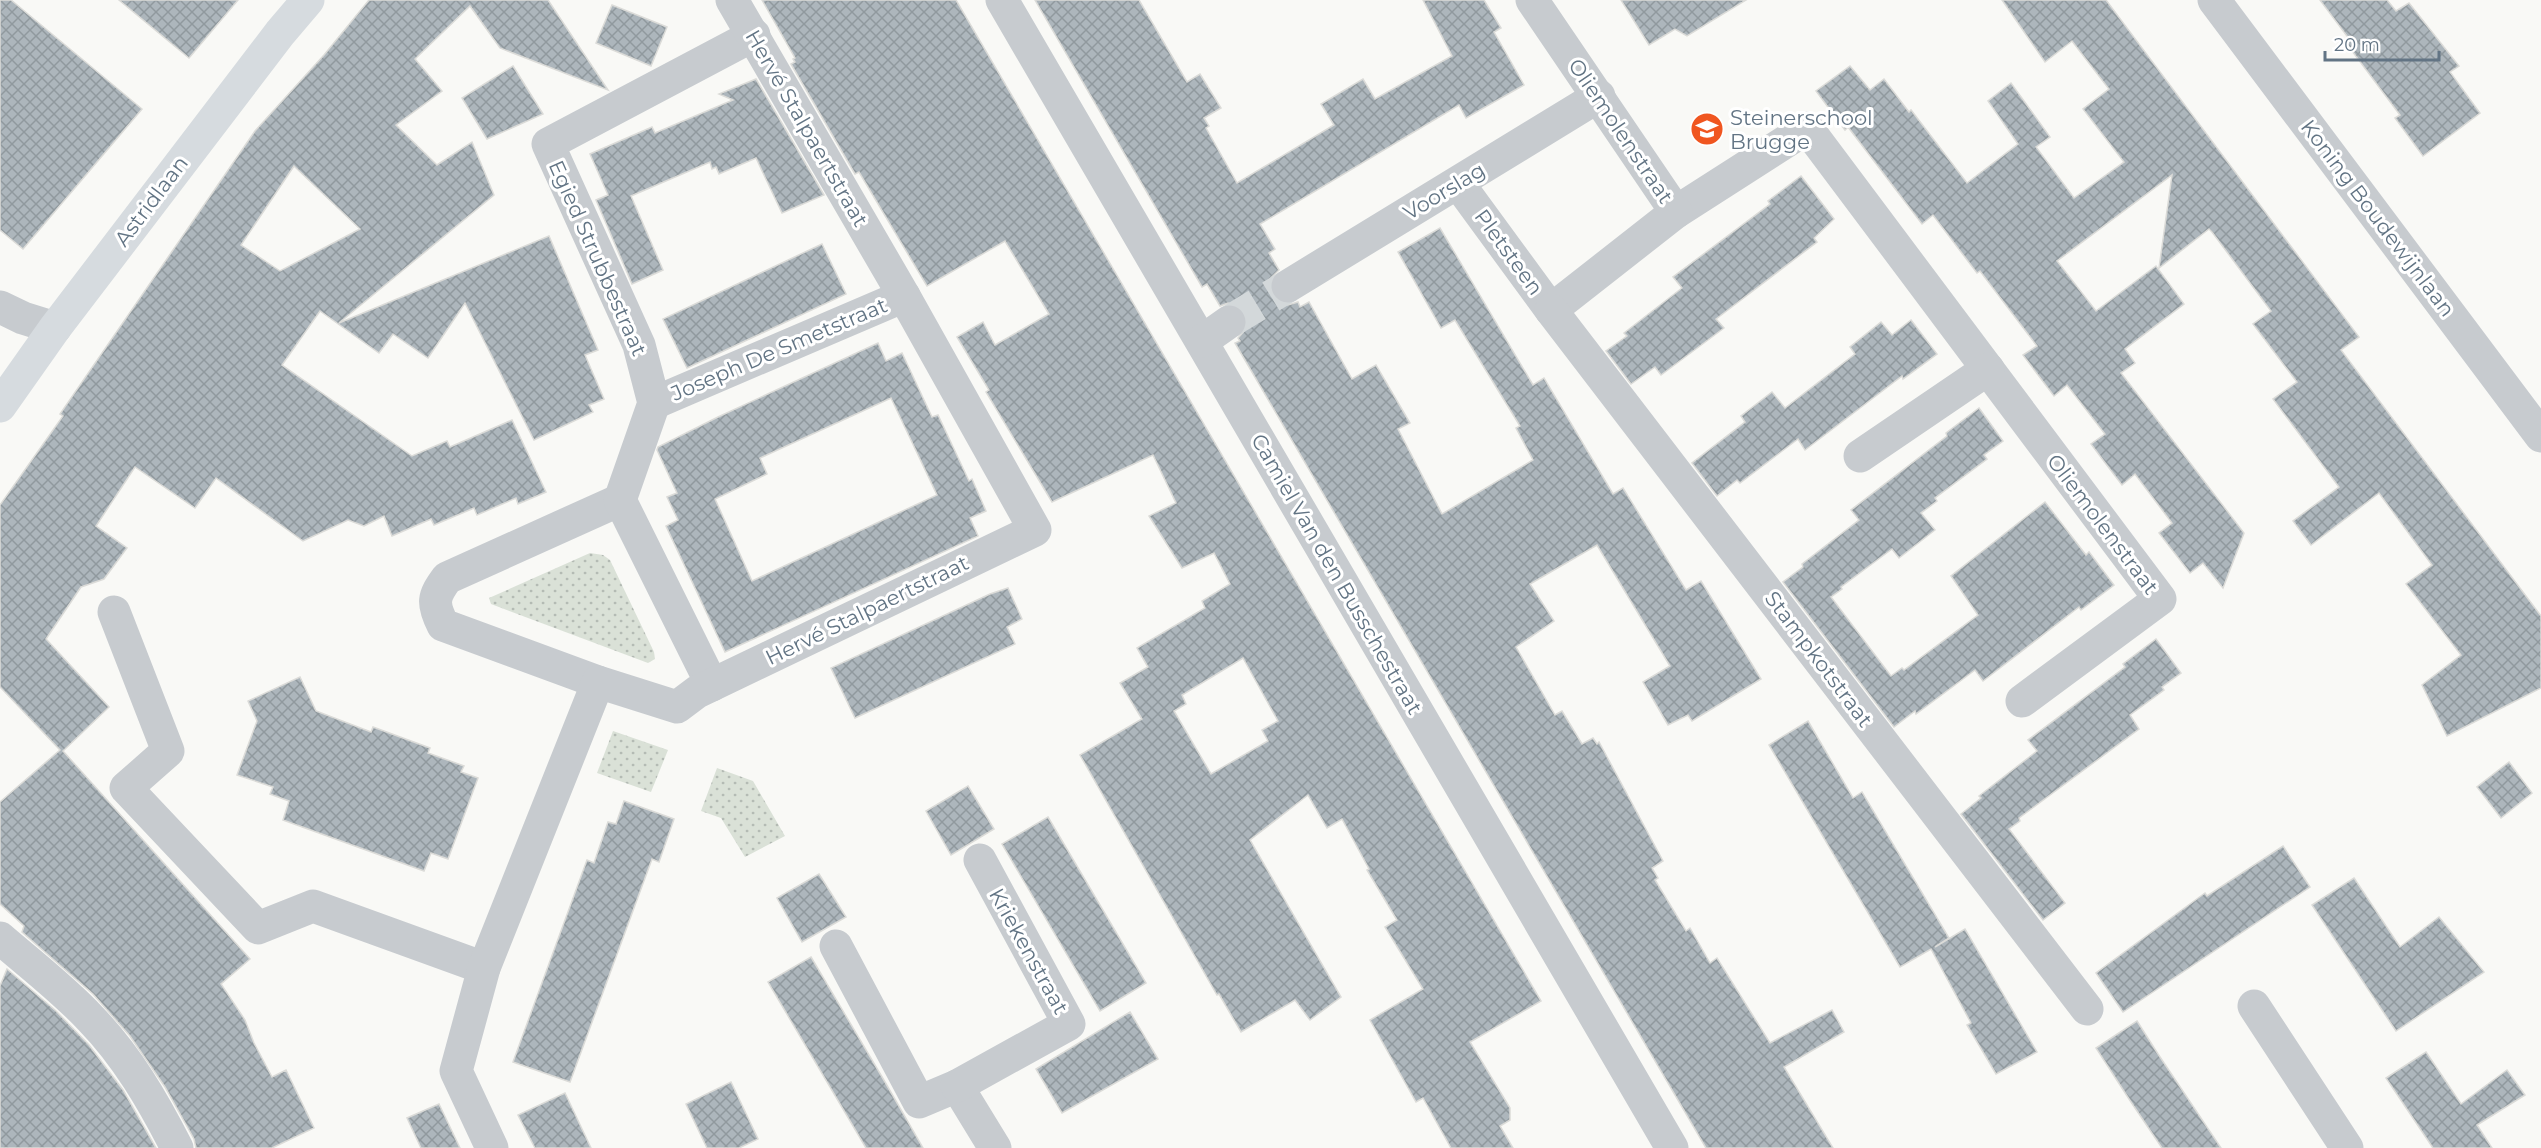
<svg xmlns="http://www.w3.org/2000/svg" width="2541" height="1148" font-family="Montserrat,sans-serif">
<defs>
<pattern id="grass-dots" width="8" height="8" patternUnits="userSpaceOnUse" patternTransform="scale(1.5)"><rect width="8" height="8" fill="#dae1d7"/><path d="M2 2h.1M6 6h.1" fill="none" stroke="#b4bbb4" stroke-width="1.8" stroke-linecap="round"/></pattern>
<pattern id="building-cross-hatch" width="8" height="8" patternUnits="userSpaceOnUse" patternTransform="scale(1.5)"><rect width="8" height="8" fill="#adb6bc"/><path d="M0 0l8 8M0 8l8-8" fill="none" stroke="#90999e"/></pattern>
</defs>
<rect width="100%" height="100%" fill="#f9f9f6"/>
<!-- grass -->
<g fill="url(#grass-dots)">
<polygon points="590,553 603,555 610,560 654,652 655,659 648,663 491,604 489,598"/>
<polygon points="613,731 668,750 651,792 597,773"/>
<polygon points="717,768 753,781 785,836 745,857 721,818 701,811"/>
</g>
<!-- building -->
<g fill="url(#building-cross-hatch)" stroke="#dbdbd8" stroke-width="1.5" fill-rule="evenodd">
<polygon points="0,0 11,0 142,109 23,249 0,230"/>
<polygon points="119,0 238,0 189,58"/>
<path d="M369,0H548L608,90L500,48L470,6L415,59L442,91L396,125L437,165L472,142L494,195L339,323L549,236L598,350L585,355L604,399L589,405L593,412L534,440L465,303L428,358L393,334L379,353L320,311L282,365L412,456L447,441L450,447L512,420L546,492L518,504L516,498L477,515L474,508L434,525L431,519L392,536L384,516L364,526L348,520L303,541L216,478L195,508L135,467L96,526L127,548L104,579L81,587L46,639L109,707L63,751L250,959L221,984L245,1020L254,1043L272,1077L286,1070L314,1128L272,1148H196L194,1139L165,1087L130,1036L93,994L22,932L24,926L0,904V802L60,750L0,687V505L63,416L60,414L255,131L324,55ZM294,166L360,229L280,271L241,245Z"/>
<path d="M762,0H956L1541,1001L1470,1042L1510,1108V1120L1500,1126L1513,1148H1451L1423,1098L1416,1102L1370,1020L1423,989L1385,927L1397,920L1367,870L1369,869L1342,819L1327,828L1308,795L1250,840L1341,997L1310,1020L1295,1000L1241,1032L1219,994L1217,995L1080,755L1142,719L1120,683L1148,667L1137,648L1205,608L1202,601L1230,584L1214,553L1182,568L1149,516L1176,503L1153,455L1052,502L986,392L989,390L957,337L983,322L995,345L1049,314L1005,241L927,286L859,172L855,174L791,64L795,62L793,59L795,58ZM1243,658L1278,721L1262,730L1268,741L1211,774L1174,711L1186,704L1182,695Z"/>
<polygon points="1035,0 1139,0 1187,82 1200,74 1221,108 1204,118 1209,126 1206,128 1237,183 1334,125 1321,104 1363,79 1375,99 1452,56 1423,0 1484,0 1501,28 1494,32 1524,85 1466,118 1459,105 1260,224 1275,249 1269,253 1279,270 1271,278 1269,286 1272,295 1279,302 1288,305 1298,302 1300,307 1309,302 1352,379 1376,365 1410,423 1398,429 1442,514 1533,460 1516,428 1520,426 1455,320 1441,328 1398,252 1440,228 1533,385 1544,378 1613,494 1623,488 1686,590 1701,581 1761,679 1692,721 1688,715 1668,725 1643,682 1670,666 1597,545 1530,584 1554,621 1516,647 1555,715 1562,711 1582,744 1593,738 1597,744 1599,742 1663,861 1652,868 1658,878 1655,880 1686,931 1690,928 1710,963 1717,958 1770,1043 1832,1010 1844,1032 1784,1067 1833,1148 1706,1148 1235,343 1240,341 1238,338 1246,329 1248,321 1245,312 1236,305 1228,303 1220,306 1207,284 1202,287"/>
<polygon points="1621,0 1746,0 1687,36 1675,29 1649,45"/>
<polygon points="2002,0 2106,0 2359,337 2341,350 2541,616 2541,688 2447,736 2422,685 2461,655 2406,584 2432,565 2379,493 2311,545 2293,521 2339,487 2273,399 2297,382 2253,324 2271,311 2212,232 2209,229 2159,268 2172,175 2057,261 2096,311 2156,266 2184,304 2125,349 2135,363 2121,373 2244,533 2223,588 2203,563 2190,573 2159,533 2172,523 2135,474 2122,485 2106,464 2091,444 2105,434 2067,385 2054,396 2023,355 2037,346 1980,271 1977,273 1933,215 1922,224 1848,127 1845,130 1816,91 1850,66 1870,90 1884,79 1909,112 1911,110 1967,183 2018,144 1988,101 2011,83 2050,137 2036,147 2074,198 2124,162 2083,109 2109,89 2072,41 2045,62"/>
<polygon points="2320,0 2387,0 2396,11 2409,3 2459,66 2450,72 2480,113 2423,156 2395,118 2400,115 2346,43 2350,40"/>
<polygon points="612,5 667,27 651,66 596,43"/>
<polygon points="513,66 543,114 487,139 462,98"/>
<polygon points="756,79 824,195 782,213 756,158 719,174 716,167 712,169 710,162 631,196 663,270 632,284 596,200 608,195 590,154 652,127 655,133 733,100 719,94"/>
<polygon points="1801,176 1834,219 1814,238 1817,242 1716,319 1724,328 1661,375 1655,367 1631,384 1606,351 1627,336 1624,333 1682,288 1673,277 1770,204 1768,201"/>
<polygon points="822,244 846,294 687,368 663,319"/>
<polygon points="1911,320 1937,354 1903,379 1902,376 1805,450 1798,439 1740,483 1737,480 1717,496 1692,463 1745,422 1741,416 1772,392 1785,408 1855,354 1850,347 1881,322 1892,335"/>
<path d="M878,343L886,361L902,353L932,417L938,415L969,481L972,479L986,511L970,518L978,536L725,652L666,526L678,520L667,497L677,493L657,450L658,447L718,417ZM891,398L937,495L752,581L715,499L767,474L760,458Z"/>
<polygon points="1979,408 2003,441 1984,455 1987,459 1935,498 1937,501 1921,513 1935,530 1899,558 1892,549 1841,587 1842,589 1831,597 1891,676 1902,668 1904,670 1978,615 1951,576 2045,502 2086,555 2089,552 2114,585 2081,610 2079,607 1983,681 1975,670 1916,714 1915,711 1894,727 1783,582 1803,567 1802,564 1859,520 1851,510 1947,436 1946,433"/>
<polygon points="1008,588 1022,619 1007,627 1015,644 855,718 831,668 990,594"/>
<polygon points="2156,639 2181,673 2162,687 2164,690 2130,715 2139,729 2019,818 2020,821 2009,829 2065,903 2043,920 1961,814 1981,798 1979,796 2037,751 2028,740 2125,667 2123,664"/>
<polygon points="300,677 316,711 371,732 373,727 430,748 428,753 464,766 461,772 478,778 448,859 431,853 424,871 283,820 289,801 270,794 273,787 237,775 257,721 248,701"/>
<polygon points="1808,721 1853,798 1862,792 1949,938 1935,947 1965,929 2037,1052 1996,1074 1967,1025 1971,1023 1931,949 1900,967 1769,745"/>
<polygon points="2509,762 2532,793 2501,818 2477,787"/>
<polygon points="968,786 994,829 951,855 926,811"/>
<polygon points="624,801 674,819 659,862 652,859 570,1082 513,1062 587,860 594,863 608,822 616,824"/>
<polygon points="1048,817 1146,983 1100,1011 1002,844"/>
<polygon points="2283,846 2310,887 2123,1012 2096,973 2205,893 2207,896"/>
<polygon points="819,874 846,917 802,942 777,898"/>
<polygon points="2354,878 2400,947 2439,917 2484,972 2396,1031 2312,905"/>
<polygon points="811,957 885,1082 923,1148 866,1148 768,982"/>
<polygon points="7,969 56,1011 89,1045 123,1090 156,1148 0,1148 0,986"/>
<polygon points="1130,1012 1158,1059 1062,1113 1036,1069"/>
<polygon points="2137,1021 2158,1054 2221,1148 2162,1148 2131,1102 2096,1048"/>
<polygon points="2426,1052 2461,1104 2507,1070 2525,1095 2477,1125 2492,1148 2433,1148 2386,1078"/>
<polygon points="731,1082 758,1139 739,1148 707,1148 686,1104"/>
<polygon points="565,1093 591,1148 535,1148 518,1115"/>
<polygon points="439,1104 460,1148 421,1148 407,1118"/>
</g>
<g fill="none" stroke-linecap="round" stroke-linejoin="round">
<!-- minor-tunnel -->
<polyline stroke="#d3d8da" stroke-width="33" stroke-dasharray="33 16" stroke-linecap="butt" points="1229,322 1288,286"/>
<!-- minor -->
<g stroke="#c7cbcf" stroke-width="33">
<polyline points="1002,0 1672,1148"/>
<polyline points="1532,0 1676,212 1807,128 2160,599 2022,701"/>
<polyline points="2214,0 2541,436"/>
<polyline points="1458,183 1551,310 1676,212"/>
<polyline points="1288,286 1599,96"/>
<polyline points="0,307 23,318 55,328"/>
<polyline points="1551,310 2087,1009"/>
<polyline points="1202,341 1229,322"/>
<polyline points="654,403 904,296"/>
<polyline points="1860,456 1988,369"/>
<polyline points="114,612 168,751 126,788 258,928 313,906 484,968"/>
<path d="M598,682L443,625C432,603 433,597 447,578L620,500"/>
<polyline points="712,685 620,500 654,403 639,345 548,144 754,35"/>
<path d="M0,938C30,964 63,989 90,1018C127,1056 153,1101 177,1148"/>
<polyline points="836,946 919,1102 957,1086 995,1148"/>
<polyline points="2254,1006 2347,1148"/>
<polyline points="957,1086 1069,1024 980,860"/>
<polyline points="492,1148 456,1071 484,968 598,682 677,707 697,692 1035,530 904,296 732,0"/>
</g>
<!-- secondary -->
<polyline stroke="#d6dbdf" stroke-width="33" points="0,406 55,328 280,33 308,0"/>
</g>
<!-- icons -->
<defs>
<symbol id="school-disc" viewBox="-11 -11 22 22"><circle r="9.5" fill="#f05620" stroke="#fff"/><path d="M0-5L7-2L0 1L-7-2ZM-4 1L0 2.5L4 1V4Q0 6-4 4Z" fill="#fff"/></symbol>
</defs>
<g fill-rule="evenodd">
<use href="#school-disc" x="1688" y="110" width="38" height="38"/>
</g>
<g text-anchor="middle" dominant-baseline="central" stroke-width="6" stroke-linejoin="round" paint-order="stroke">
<!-- poi labels -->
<g font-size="21" fill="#627484" stroke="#fff" text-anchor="start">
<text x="1730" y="117">Steinerschool<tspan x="1730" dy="24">Brugge</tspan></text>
</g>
<!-- street labels -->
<g font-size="21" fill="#627484" stroke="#fff">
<text transform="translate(807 128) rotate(60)">Hervé Stalpaertstraat</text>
<text transform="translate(1621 131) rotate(56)">Oliemolenstraat</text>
<text transform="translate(1444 191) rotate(-31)">Voorslag</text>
<text transform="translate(151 201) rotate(-53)">Astridlaan</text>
<text transform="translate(2378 218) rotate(53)">Koning Boudewijnlaan</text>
<text transform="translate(1509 252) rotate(54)">Pletsteen</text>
<text transform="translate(598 258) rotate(66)">Egied Strubbestraat</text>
<text transform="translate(779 349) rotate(-23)">Joseph De Smetstraat</text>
<text transform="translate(2103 524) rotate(53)">Oliemolenstraat</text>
<text transform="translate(1337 574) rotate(60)">Camiel Van den Busschestraat</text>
<text transform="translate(867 610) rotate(-26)">Hervé Stalpaertstraat</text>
<text transform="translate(1819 659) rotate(53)">Stampkotstraat</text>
<text transform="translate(1029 951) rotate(61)">Kriekenstraat</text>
</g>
</g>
<!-- scale -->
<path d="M2325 51v9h114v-9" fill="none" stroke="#627484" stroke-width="3"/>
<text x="2334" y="51" font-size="18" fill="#627484" stroke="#ffffff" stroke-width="4.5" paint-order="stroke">20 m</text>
</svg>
